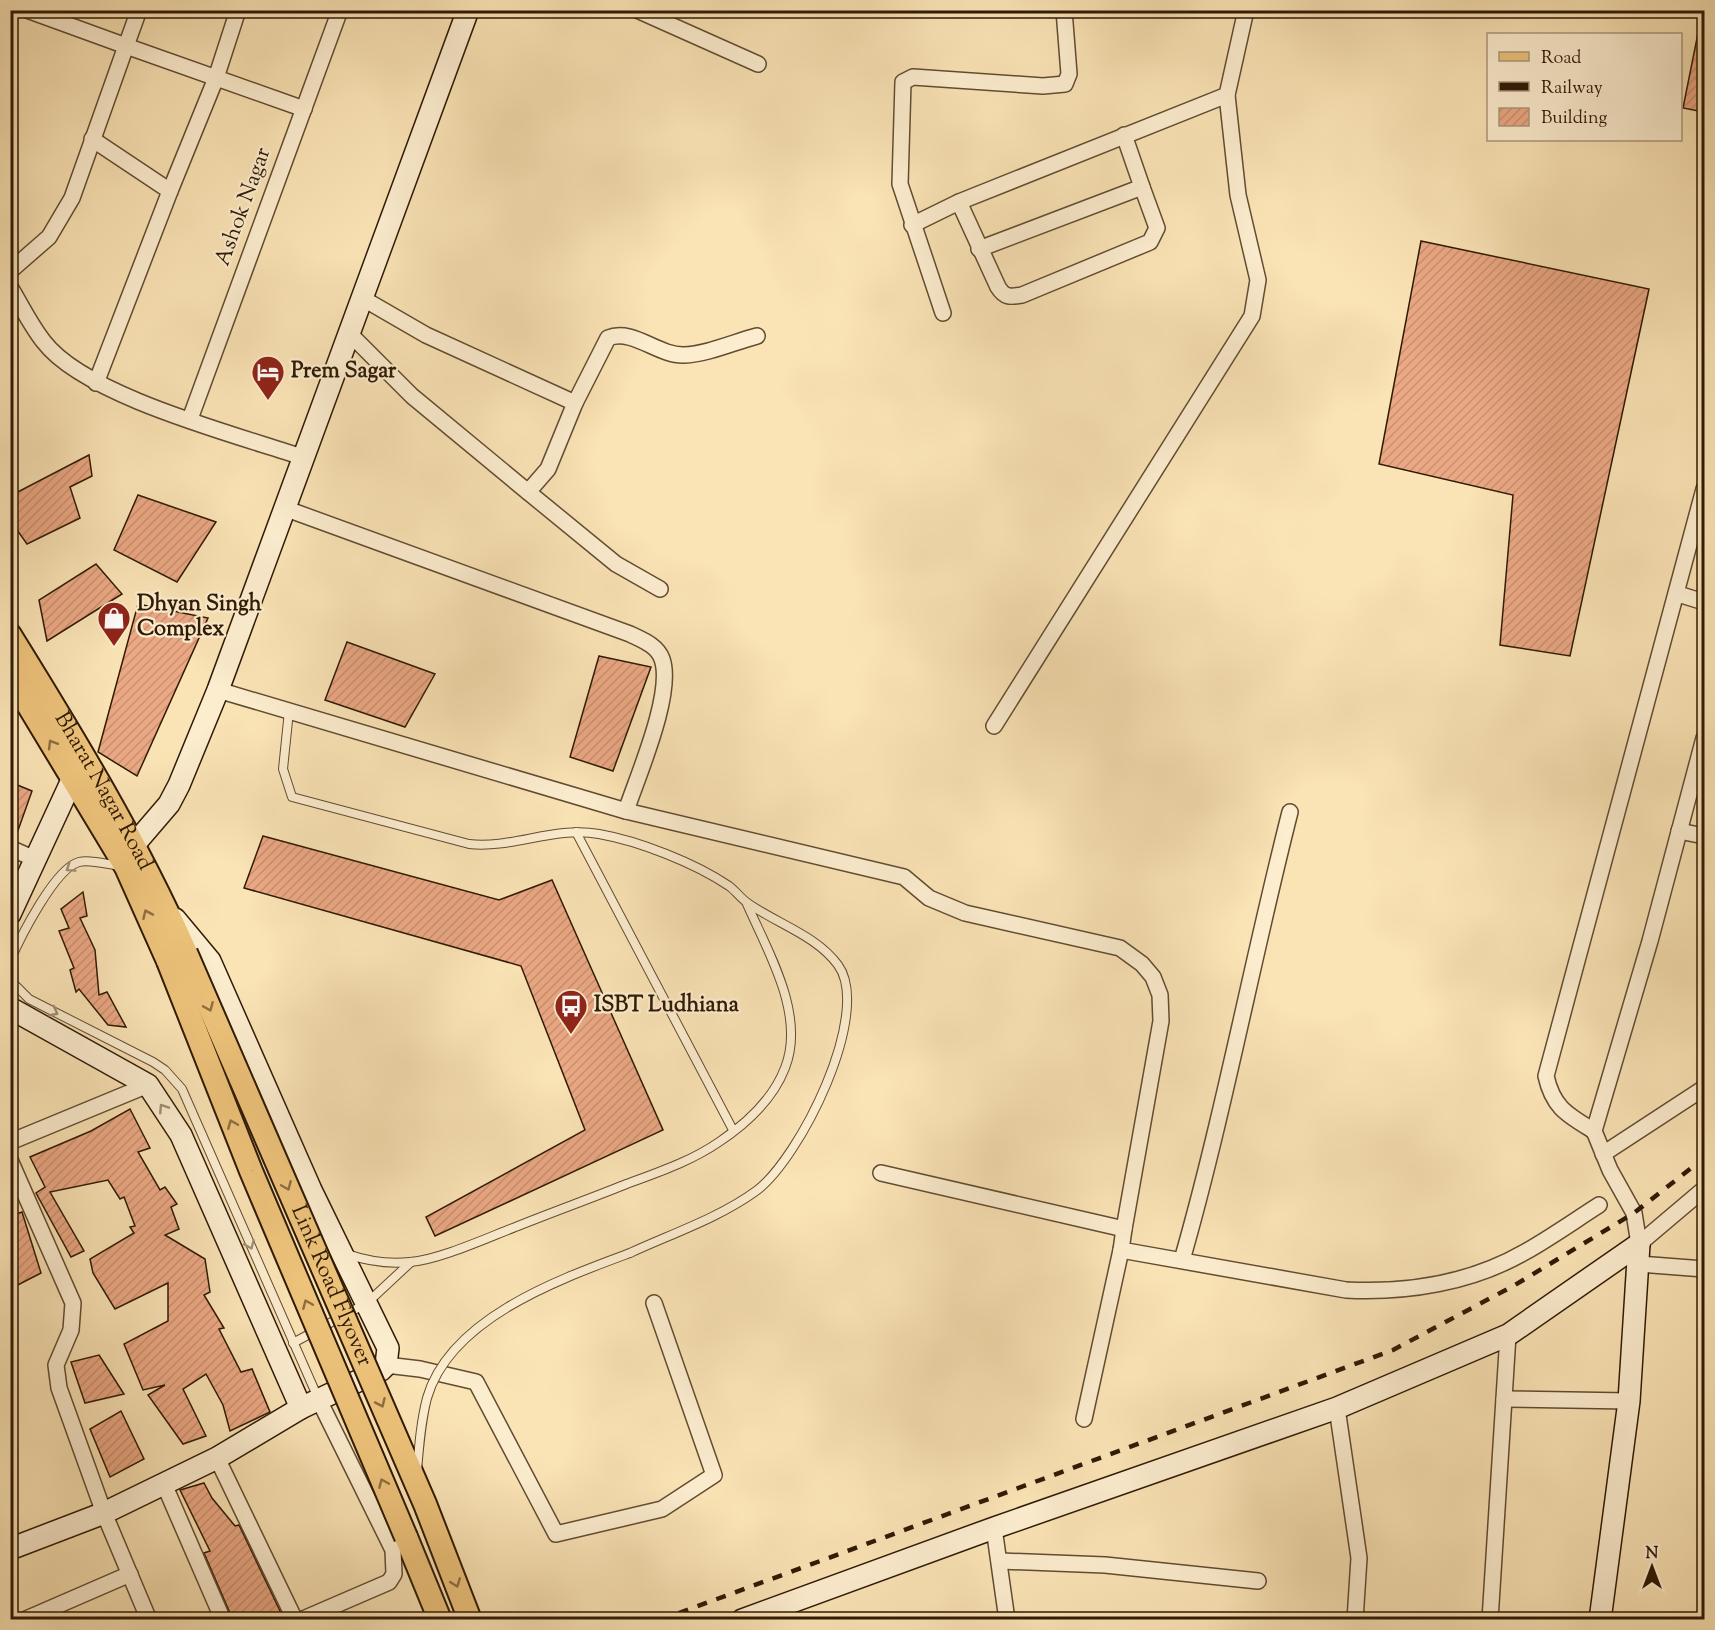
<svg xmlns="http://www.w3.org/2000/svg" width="1715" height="1630" font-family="'Sorts Mill Goudy',serif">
<defs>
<pattern id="building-hatch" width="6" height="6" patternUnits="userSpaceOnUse" patternTransform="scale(1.5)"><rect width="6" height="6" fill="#eba884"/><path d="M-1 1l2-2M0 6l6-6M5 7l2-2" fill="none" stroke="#ca9070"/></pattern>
</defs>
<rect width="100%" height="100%" fill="#fae3b5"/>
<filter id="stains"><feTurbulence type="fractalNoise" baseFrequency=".00333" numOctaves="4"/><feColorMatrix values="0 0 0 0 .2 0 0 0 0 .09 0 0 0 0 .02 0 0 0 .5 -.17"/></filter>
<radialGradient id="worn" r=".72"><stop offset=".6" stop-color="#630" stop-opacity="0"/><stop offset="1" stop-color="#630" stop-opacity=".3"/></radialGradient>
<!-- building -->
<g fill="url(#building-hatch)" stroke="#2f1a05" stroke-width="1.5">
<polygon points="1698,33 1704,34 1704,112 1683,108"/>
<polygon points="1421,241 1649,289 1570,656 1500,645 1513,495 1379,464"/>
<polygon points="89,455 92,476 70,487 80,518 27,544 10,520 10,496"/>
<polygon points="138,495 216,522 177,582 114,550"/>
<polygon points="96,564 122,594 47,641 39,600"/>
<polygon points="138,604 208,618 137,776 98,752"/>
<polygon points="347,642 435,674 405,727 325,700"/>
<polygon points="599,656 651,667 613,771 570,757"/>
<polygon points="10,782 32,791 15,839 10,838"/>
<polygon points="263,836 499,900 552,880 663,1130 435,1236 426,1217 585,1130 521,966 244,888"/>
<polygon points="83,892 87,916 80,918 95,950 99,995 107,992 126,1027 108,1025 79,989 76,992 70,970 74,968 59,931 69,928 61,909"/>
<polygon points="130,1109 150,1148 138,1152 160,1190 165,1187 177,1204 171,1207 179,1229 165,1235 205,1259 210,1292 204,1295 224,1328 219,1329 241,1372 252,1369 270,1412 230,1431 223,1405 206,1374 183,1389 206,1436 183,1444 148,1395 165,1385 143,1390 124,1344 168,1321 168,1283 115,1309 93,1273 90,1259 134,1233 130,1227 135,1226 124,1197 120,1199 108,1180 50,1192 84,1251 71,1257 36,1193 45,1187 30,1157 91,1131"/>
<polygon points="22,1212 41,1273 10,1289 10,1216"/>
<polygon points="99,1355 124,1394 85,1403 71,1362"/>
<polygon points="121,1411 144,1459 110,1477 90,1429"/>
<polygon points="204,1483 212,1498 235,1526 239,1525 281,1613 260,1620 233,1620 204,1553 210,1551 180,1490"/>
</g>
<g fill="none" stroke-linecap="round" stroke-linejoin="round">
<defs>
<g id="lane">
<path d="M289,711L283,769L292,797L469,844C512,849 554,826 599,834C639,841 695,863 729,886C736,891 741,899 749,904C778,924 817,936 838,965C873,1013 799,1160 756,1191C719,1218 671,1234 630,1253"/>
<polyline points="576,832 733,1130"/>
<path d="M10,961C20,938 55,868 79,862C91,859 109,865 121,866"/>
<polyline points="10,976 13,983 29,999 153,1062 165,1070 182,1089 318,1398"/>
<path d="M347,1254C367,1261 390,1264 410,1262C439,1260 489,1237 518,1226C553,1212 589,1199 624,1185C656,1173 690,1162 719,1142C746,1124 773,1099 785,1068C806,1015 768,952 747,904"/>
<polyline points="293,1343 367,1303 411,1262"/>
</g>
<g id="street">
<polyline points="27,10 126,46 139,10"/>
<polyline points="637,10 758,64"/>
<polyline points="92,139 170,191 96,383"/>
<polyline points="170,191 216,78 238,10"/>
<path d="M959,202L998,287C1005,298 1010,297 1022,295L1150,242L1157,228L1142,187"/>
<polyline points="912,225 959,202 1227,95"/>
<polyline points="979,249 1142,187 1124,135"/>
<polyline points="10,271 49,237 72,198 126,46 304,109"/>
<path d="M10,287C21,305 31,326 44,342C85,396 237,435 302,457"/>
<polyline points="943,313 900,184 903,82 913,77 1043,86 1065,84 1069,74 1064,10"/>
<polyline points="349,333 412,396 528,492 548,469 575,403 426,335 362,298"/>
<path d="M575,403L608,338C633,328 658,356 684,355C708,354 734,342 757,336"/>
<polyline points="190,419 340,10"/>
<polyline points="528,492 616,564 660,589"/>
<path d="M284,508L630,634C642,640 657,645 662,659C674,693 638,775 626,811L904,877L929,898L965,913L1120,948L1142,964L1153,977L1160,995L1161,1021L1124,1229"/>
<polyline points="1678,594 1704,602"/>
<polyline points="218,690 626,811"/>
<polyline points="994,726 1252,316 1258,280 1238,195 1227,95 1246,10"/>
<polyline points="1679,831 1704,836"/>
<polyline points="10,848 35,859"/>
<path d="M1594,1131C1568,1115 1553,1108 1546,1076L1704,489"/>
<polyline points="10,1142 148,1085"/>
<polyline points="1603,1154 1704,1088"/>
<polyline points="10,1160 73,1303 71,1330 56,1365 59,1388 104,1513 149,1620"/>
<path d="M881,1173L1124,1229L1121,1250L1346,1290C1407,1293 1471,1283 1525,1252C1550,1238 1574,1221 1599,1205"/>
<polyline points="1639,1244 1634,1213 1610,1170 1594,1131 1650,941 1704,738"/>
<polyline points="1639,1244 1704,1189"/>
<path d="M1182,1260C1224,1113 1252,961 1290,812"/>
<polyline points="1639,1264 1704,1269"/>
<polyline points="386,1365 420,1369 476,1382 556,1534 662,1509 714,1475 654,1303"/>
<polyline points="1504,1399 1629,1401"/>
<polyline points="1337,1408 1359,1558 1355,1620"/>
<polyline points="1084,1419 1121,1250"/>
<polyline points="217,1458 295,1620"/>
<polyline points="164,1484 223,1620"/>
<polyline points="994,1528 1007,1620"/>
<polyline points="1001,1561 1105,1565 1258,1581"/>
<polyline points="24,1620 130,1574"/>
<polyline points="301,1620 389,1582 394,1574 393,1550 319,1400"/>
<polyline points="1490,1620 1508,1335"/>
</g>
<g id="secondary">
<polyline points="133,846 169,804 179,785 218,690 468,10"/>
<polyline points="10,914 73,778"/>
<polyline points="10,1008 148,1085 181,1135 301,1408"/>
<polyline points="10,1549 104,1513 217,1458 301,1408 381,1370 386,1365 388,1348 311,1190 210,961 175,919"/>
<polyline points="742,1620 994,1528 1337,1408 1508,1335 1639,1244"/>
<polyline points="1600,1620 1629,1401 1639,1244"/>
</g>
<g id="primary">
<path id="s1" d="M10,635C74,738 137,842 186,953"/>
<polyline points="10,675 126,867 168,961"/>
<polyline points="406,1537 440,1620"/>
</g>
</defs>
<!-- lane casing -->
<use href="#lane" stroke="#624c31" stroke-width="10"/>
<!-- street casing -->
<use href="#street" stroke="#624c31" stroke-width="18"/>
<!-- secondary casing -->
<use href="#secondary" stroke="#2f1a05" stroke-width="24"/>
<!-- primary casing -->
<use href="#primary" stroke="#2f1a05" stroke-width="26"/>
<!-- lane -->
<use href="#lane" stroke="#fcedcf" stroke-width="8"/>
<!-- street -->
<use href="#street" stroke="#fcedcf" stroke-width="15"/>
<!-- secondary -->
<use href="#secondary" stroke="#fcedcf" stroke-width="21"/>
<!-- primary -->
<use href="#primary" stroke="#edc27a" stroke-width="22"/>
<!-- rail -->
<polyline stroke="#2f1a05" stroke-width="4.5" stroke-dasharray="10 10" stroke-linecap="butt" points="660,1620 1393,1350 1515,1285 1634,1213 1704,1158"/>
<defs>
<path id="lane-bridge" d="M417,1471C419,1446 421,1421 427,1398C450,1318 560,1279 630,1253"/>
<g id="primary-bridge">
<path id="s2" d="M186,953L425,1504L470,1620"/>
<polyline points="168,961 251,1171 406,1537"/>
</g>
</defs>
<!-- lane-bridge casing -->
<use href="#lane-bridge" stroke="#624c31" stroke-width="10" stroke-linecap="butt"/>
<!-- primary-bridge casing -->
<use href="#primary-bridge" stroke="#2f1a05" stroke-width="26" stroke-linecap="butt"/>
<!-- lane-bridge -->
<use href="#lane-bridge" stroke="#fcedcf" stroke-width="8"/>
<!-- primary-bridge -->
<use href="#primary-bridge" stroke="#edc27a" stroke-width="22"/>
</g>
<!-- one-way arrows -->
<defs><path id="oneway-chevron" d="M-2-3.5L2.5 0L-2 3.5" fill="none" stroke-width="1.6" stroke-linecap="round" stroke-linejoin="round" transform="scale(1.5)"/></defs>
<g stroke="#8e6e40">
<use href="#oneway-chevron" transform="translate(52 744) rotate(-121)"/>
<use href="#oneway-chevron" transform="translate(147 914) rotate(-114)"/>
<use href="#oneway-chevron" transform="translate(209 1007) rotate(67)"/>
<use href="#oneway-chevron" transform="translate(232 1124) rotate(-112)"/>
<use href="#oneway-chevron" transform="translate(287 1186) rotate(67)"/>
<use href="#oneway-chevron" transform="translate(307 1304) rotate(-113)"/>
<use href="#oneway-chevron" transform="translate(381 1403) rotate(66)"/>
<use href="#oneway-chevron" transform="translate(383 1483) rotate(-113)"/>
<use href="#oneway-chevron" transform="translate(456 1583) rotate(69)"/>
</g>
<g stroke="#a08e74">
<use href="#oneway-chevron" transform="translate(70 868) rotate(146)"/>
<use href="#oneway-chevron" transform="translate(54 1012) rotate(27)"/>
<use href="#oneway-chevron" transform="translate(163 1108) rotate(-123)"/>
<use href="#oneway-chevron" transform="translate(250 1245) rotate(67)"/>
</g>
<!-- icons -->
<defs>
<symbol id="hotel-pin" viewBox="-11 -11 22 30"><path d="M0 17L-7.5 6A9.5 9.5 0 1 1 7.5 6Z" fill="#8f2418" stroke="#fcedcf"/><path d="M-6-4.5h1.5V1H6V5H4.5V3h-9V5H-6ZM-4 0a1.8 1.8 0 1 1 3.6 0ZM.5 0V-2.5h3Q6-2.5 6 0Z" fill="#fff"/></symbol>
<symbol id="shop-pin" viewBox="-11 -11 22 30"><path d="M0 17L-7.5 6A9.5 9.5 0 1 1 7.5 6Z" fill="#8f2418" stroke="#fcedcf"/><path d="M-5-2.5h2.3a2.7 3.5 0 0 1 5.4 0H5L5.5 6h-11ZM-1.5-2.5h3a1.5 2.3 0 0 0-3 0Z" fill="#fff"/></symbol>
<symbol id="bus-pin" viewBox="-11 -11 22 30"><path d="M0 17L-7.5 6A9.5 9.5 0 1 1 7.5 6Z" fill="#8f2418" stroke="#fcedcf"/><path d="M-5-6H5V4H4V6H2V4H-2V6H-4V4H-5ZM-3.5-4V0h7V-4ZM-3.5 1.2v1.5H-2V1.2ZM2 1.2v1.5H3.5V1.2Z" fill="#fff"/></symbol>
</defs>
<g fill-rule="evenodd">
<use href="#hotel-pin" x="249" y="353" width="38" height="52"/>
<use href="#shop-pin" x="95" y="599" width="38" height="52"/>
<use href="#bus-pin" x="552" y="987" width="38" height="52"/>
</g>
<g text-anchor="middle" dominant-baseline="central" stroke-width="4.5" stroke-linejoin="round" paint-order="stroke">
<!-- street labels -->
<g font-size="22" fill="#2f1a05" stroke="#fcedcf">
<text transform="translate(244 207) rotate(-70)">Ashok Nagar</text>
<text stroke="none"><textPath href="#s1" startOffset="182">Bharat Nagar Road</textPath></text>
<text stroke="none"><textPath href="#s2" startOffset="363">Link Road Flyover</textPath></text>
</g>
<!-- poi labels -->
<g font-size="22" font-weight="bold" fill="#2f1a05" stroke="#fcedcf" text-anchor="start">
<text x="291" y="372">Prem Sagar</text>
<text x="137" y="605">Dhyan Singh<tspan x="137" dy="25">Complex</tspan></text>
<text x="594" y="1006">ISBT Ludhiana</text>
</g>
</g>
<!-- margin -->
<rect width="1715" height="1630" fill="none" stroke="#fae3b5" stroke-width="36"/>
<rect x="12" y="12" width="1691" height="1606" fill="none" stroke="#2f1a05" stroke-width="3"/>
<rect x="18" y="18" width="1679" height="1594" fill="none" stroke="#2f1a05" stroke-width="1.5"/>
<!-- legend -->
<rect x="1487" y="33" width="195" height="108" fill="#fcedcf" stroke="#aa997e" stroke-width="1.5"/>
<rect x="1499" y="52" width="30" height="9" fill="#edc27a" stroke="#aa997e" stroke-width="1.5"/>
<text x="1541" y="63" font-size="18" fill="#2f1a05">Road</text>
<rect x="1499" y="82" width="30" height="9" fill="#2f1a05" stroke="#aa997e" stroke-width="1.5"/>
<text x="1541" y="93" font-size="18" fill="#2f1a05">Railway</text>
<rect x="1499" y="108" width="30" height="18" fill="url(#building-hatch)" stroke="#aa997e" stroke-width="1.5"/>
<text x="1541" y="123" font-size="18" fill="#2f1a05">Building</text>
<!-- north arrow -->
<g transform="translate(1652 1567)" stroke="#fcedcf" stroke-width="4.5" paint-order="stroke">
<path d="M0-4.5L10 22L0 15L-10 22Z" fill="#2f1a05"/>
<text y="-9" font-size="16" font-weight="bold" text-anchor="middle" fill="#2f1a05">N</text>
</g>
<rect width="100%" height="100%" filter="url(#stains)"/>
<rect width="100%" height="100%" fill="url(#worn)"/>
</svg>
